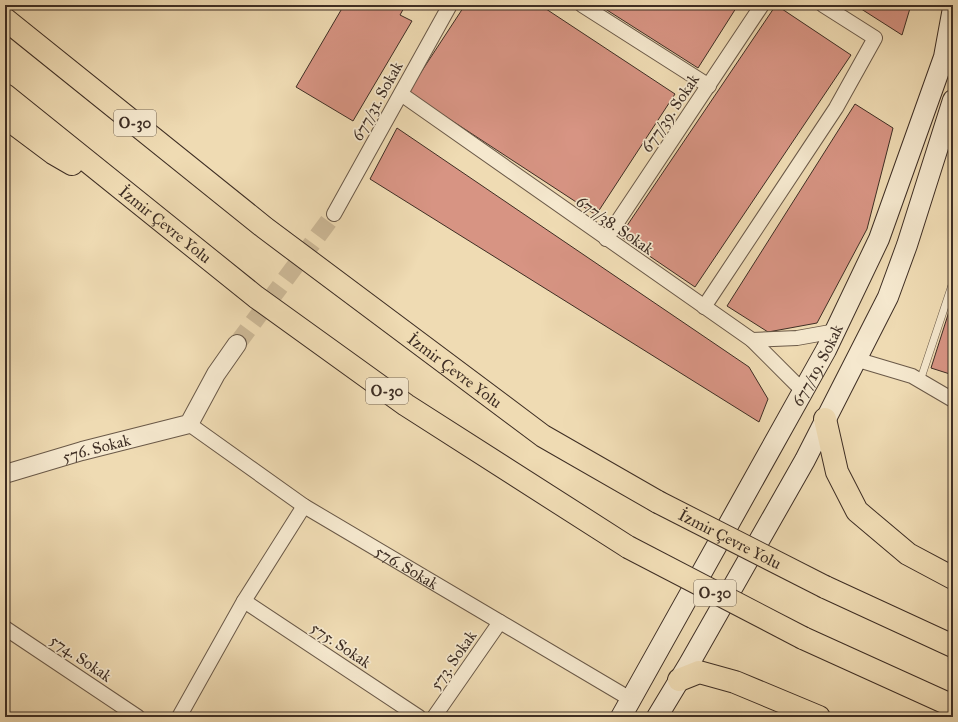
<svg xmlns="http://www.w3.org/2000/svg" width="958" height="722" font-family="'IM FELL Great Primer',serif">
<rect width="100%" height="100%" fill="#efdbb3"/>
<filter id="stains"><feTurbulence type="fractalNoise" baseFrequency=".005" numOctaves="4"/><feColorMatrix values="0 0 0 0 .2 0 0 0 0 .09 0 0 0 0 .02 0 0 0 .5 -.17"/></filter>
<radialGradient id="worn" r=".72"><stop offset=".6" stop-color="#630" stop-opacity="0"/><stop offset="1" stop-color="#630" stop-opacity=".3"/></radialGradient>
<!-- building -->
<g fill="#d79483" stroke="#3e2e24">
<polygon points="344,5 404,5 405,6 400,15 412,21 353,121 296,87"/>
<polygon points="465,5 540,5 675,94 596,215 408,92"/>
<polygon points="599,5 738,5 698,68"/>
<polygon points="776,5 851,55 695,287 620,236"/>
<polygon points="855,5 911,5 902,35"/>
<polygon points="855,104 893,128 867,229 817,323 768,332 727,306"/>
<polygon points="397,128 749,367 768,399 759,422 370,179"/>
<polygon points="953,299 953,375 931,368"/>
</g>
<g fill="none" stroke-linecap="round" stroke-linejoin="round">
<!-- tertiary-tunnel -->
<polyline stroke="#ccb896" stroke-width="18" stroke-dasharray="18 9" stroke-linecap="butt" points="237,344 334,214"/>
<defs>
<polyline id="service" points="920,381 953,282"/>
<g id="minor">
<polyline points="582,5 709,86"/>
<polyline points="401,94 752,340 803,391"/>
<polyline points="334,214 450,5"/>
<polyline points="606,239 762,5"/>
<polyline points="704,307 836,108 875,38 823,5"/>
<polyline points="752,340 797,338 836,331"/>
<polyline points="855,359 912,376 953,400"/>
<path id="s1" d="M189,424L304,506L632,700"/>
<polyline points="244,601 419,717"/>
<polyline points="5,628 138,717"/>
<polyline points="179,717 244,601 304,506"/>
<polyline points="434,717 500,622"/>
</g>
<g id="tertiary">
<path id="s2" d="M5,474L82,451L189,424L216,374L237,344"/>
</g>
<g id="secondary">
<path id="s3" d="M621,717L826,350L879,239L944,57L953,8"/>
<polyline points="657,717 689,664 805,460 888,297 907,245 953,100"/>
</g>
<g id="motorway">
<path id="s4" d="M5,19L265,228L543,436L658,502"/>
<path id="s5" d="M5,95L256,297L406,405L628,547"/>
<polyline points="5,117 53,153 72,164"/>
<polyline points="825,419 837,472 857,511 908,554 953,578"/>
<polyline points="825,587 953,646"/>
<polyline points="803,638 953,706"/>
<polyline points="679,680 699,672 735,682 819,717"/>
</g>
</defs>
<!-- service casing -->
<use href="#service" stroke="#6a5948" stroke-width="8"/>
<!-- minor casing -->
<use href="#minor" stroke="#6a5948" stroke-width="16"/>
<!-- tertiary casing -->
<use href="#tertiary" stroke="#6a5948" stroke-width="20"/>
<!-- secondary casing -->
<use href="#secondary" stroke="#3e2e24" stroke-width="22"/>
<!-- motorway casing -->
<use href="#motorway" stroke="#3e2e24" stroke-width="24"/>
<!-- service -->
<use href="#service" stroke="#f5e8ce" stroke-width="7"/>
<!-- minor -->
<use href="#minor" stroke="#f5e8ce" stroke-width="14"/>
<!-- tertiary -->
<use href="#tertiary" stroke="#f5e8ce" stroke-width="18"/>
<!-- secondary -->
<use href="#secondary" stroke="#f5e8ce" stroke-width="20"/>
<!-- motorway -->
<use href="#motorway" stroke="#efdbb3" stroke-width="22"/>
<defs>
<g id="motorway-bridge">
<path id="s6" d="M658,502L825,587"/>
<polyline points="628,547 803,638"/>
</g>
</defs>
<!-- motorway-bridge casing -->
<use href="#motorway-bridge" stroke="#3e2e24" stroke-width="24" stroke-linecap="butt"/>
<!-- motorway-bridge -->
<use href="#motorway-bridge" stroke="#efdbb3" stroke-width="22"/>
</g>
<g text-anchor="middle" dominant-baseline="central" stroke-width="3.5" stroke-linejoin="round" paint-order="stroke">
<!-- shield labels -->
<g fill="#f5e8ce" stroke="#756657" stroke-width="1">
<rect x="114" y="110" width="42" height="26" rx="3"/>
<rect x="366" y="378" width="42" height="26" rx="3"/>
<rect x="694" y="580" width="42" height="26" rx="3"/>
</g>
<g font-size="15" font-weight="bold" fill="#3e2e24">
<text x="135" y="123">O-30</text>
<text x="387" y="391">O-30</text>
<text x="715" y="593">O-30</text>
</g>
<!-- street labels -->
<g font-size="16" fill="#3e2e24" stroke="#f5e8ce">
<text transform="translate(377 101) rotate(-61)">677/31. Sokak</text>
<text transform="translate(670 113) rotate(-56)">677/39. Sokak</text>
<text stroke="none"><textPath href="#s5" startOffset="206">İzmir Çevre Yolu</textPath></text>
<text transform="translate(615 225) rotate(35)">677/38. Sokak</text>
<text stroke="none"><textPath href="#s3" startOffset="403">677/19. Sokak</textPath></text>
<text stroke="none"><textPath href="#s4" startOffset="571">İzmir Çevre Yolu</textPath></text>
<text stroke="none"><textPath href="#s2" startOffset="95">576. Sokak</textPath></text>
<text stroke="none"><textPath href="#s6" startOffset="81">İzmir Çevre Yolu</textPath></text>
<text stroke="none"><textPath href="#s1" startOffset="261">576. Sokak</textPath></text>
<text transform="translate(341 645) rotate(34)">575. Sokak</text>
<text transform="translate(81 658) rotate(34)">574. Sokak</text>
<text transform="translate(453 660) rotate(-55)">573. Sokak</text>
</g>
</g>
<!-- margin -->
<rect width="958" height="722" fill="none" stroke="#efdbb3" stroke-width="20"/>
<rect x="6" y="6" width="946" height="710" fill="none" stroke="#3e2e24" stroke-width="2"/>
<rect x="10" y="10" width="938" height="702" fill="none" stroke="#3e2e24"/>
<rect width="100%" height="100%" filter="url(#stains)"/>
<rect width="100%" height="100%" fill="url(#worn)"/>
</svg>
